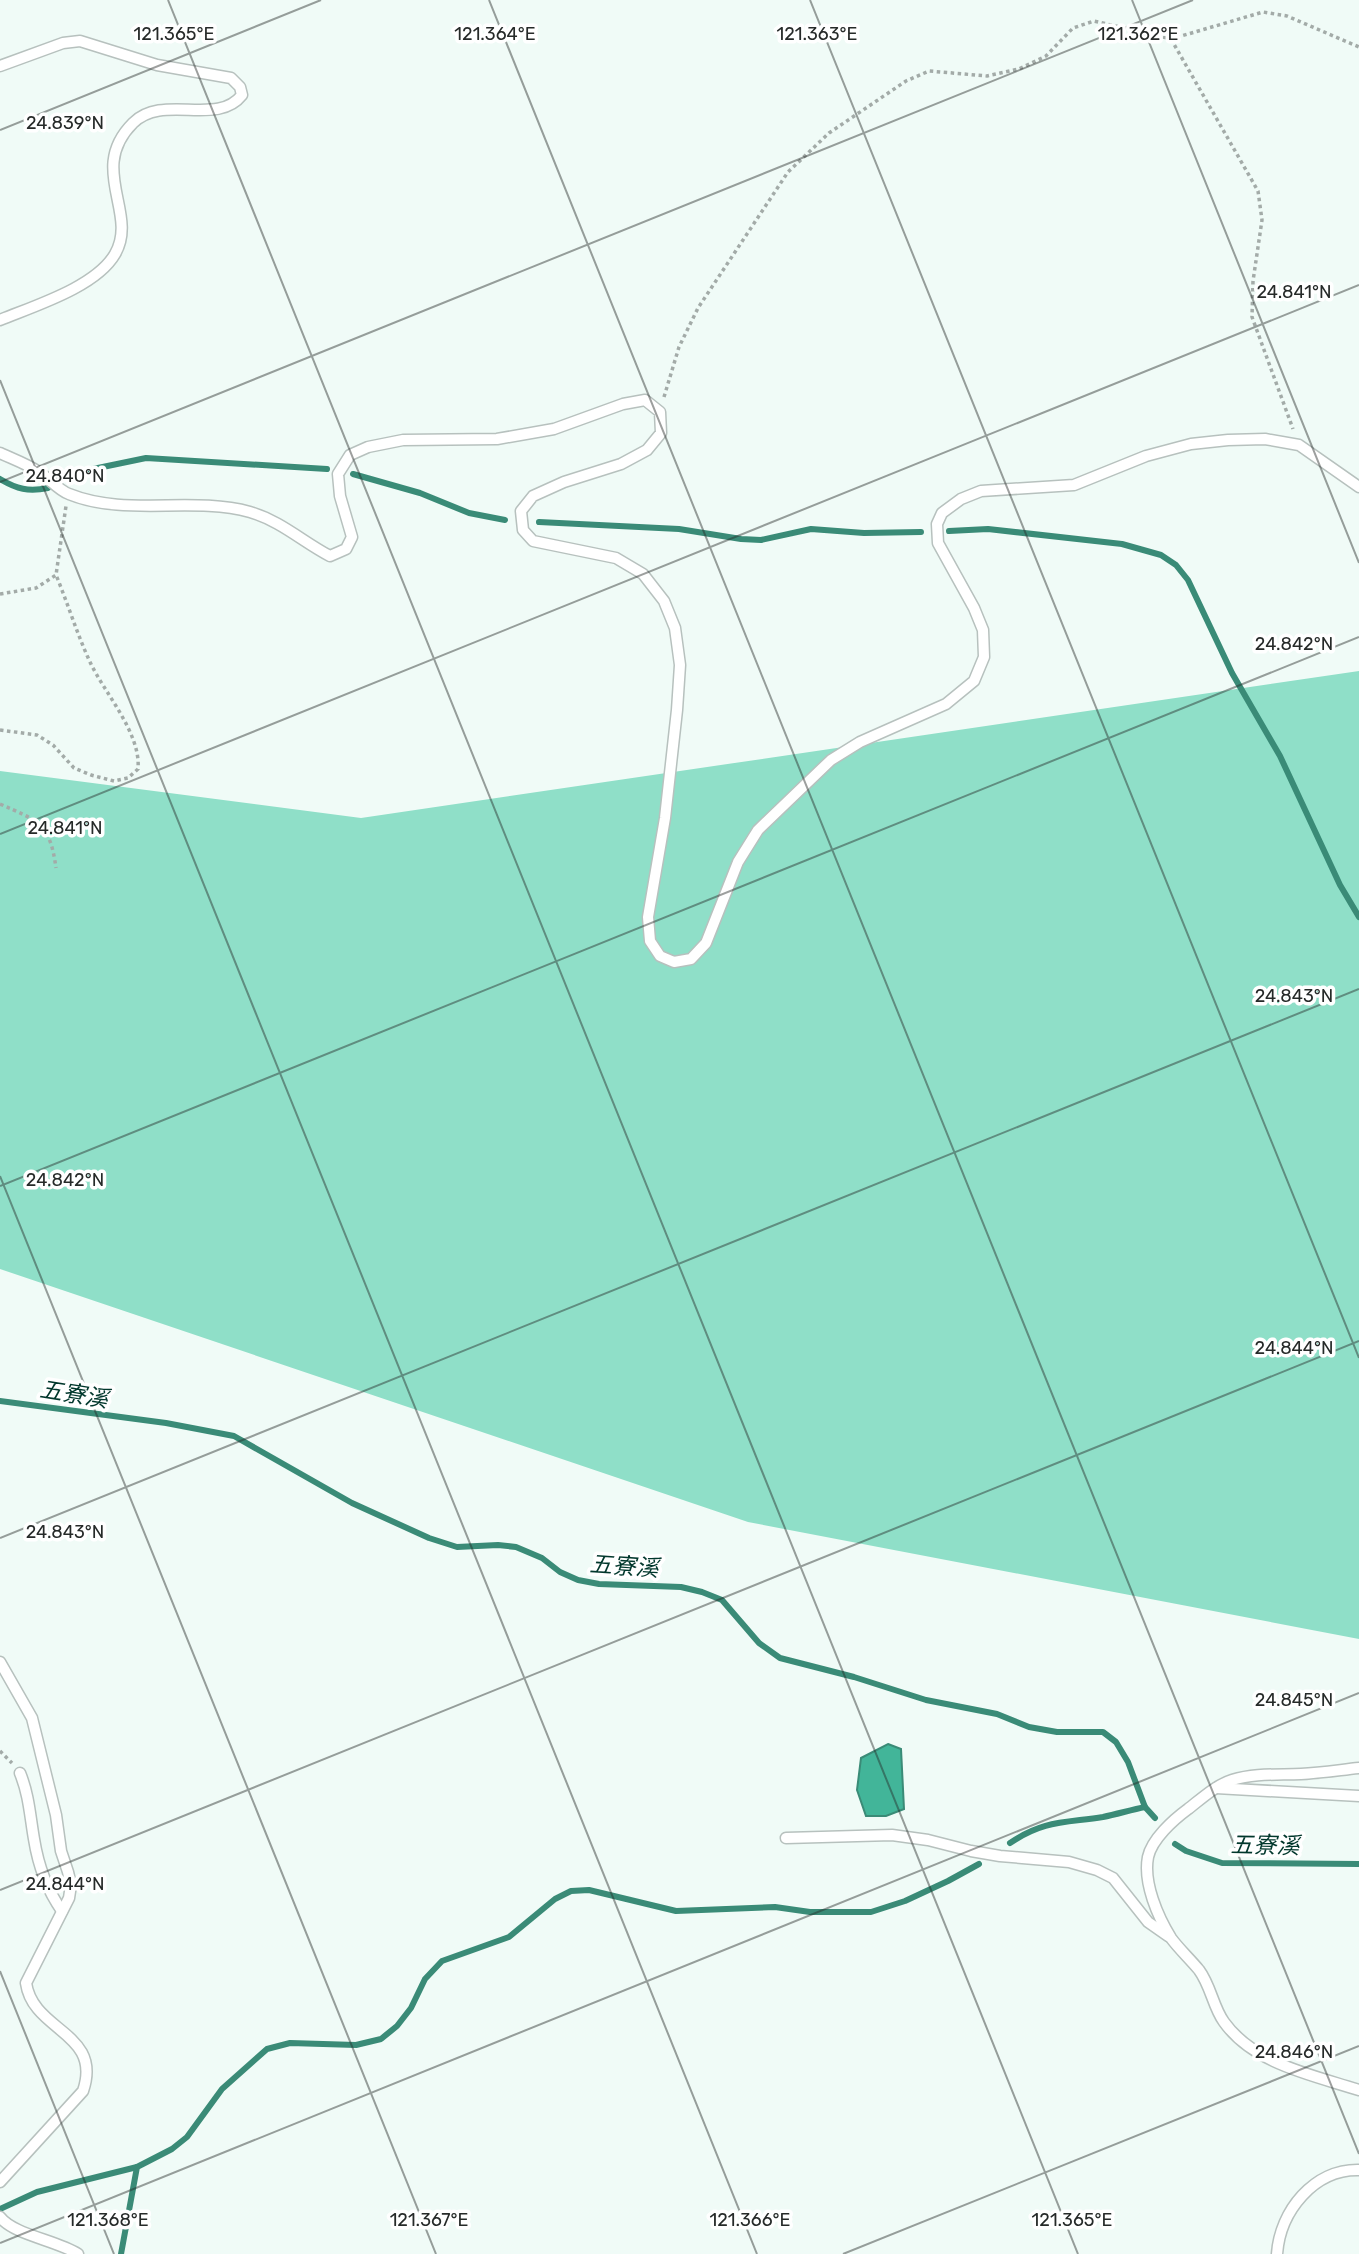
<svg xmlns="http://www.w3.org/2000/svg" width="1359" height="2254" font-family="Rubik,'Noto Sans TC',sans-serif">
<rect width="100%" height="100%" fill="#f0fbf7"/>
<!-- green -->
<polygon fill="#8fdfc8" points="1359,671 1359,1639 748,1522 0,1269 0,771 361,818"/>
<!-- water -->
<polygon fill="#42b599" stroke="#3a8b77" stroke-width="2" points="888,1744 901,1749 904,1809 886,1816 866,1816 857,1790 861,1758"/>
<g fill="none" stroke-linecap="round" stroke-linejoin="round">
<!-- stream -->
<g stroke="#3a8b77" stroke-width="6">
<polyline points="353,474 420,493 469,513 505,520"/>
<polyline points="71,477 93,469 146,458 327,469"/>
<path d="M0,479C17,489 28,492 48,488"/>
<polyline points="539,522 679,529 741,539 761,540 811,529 864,533 921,532"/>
<polyline points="949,531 988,529 1122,544 1161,555 1176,565 1188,580 1232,673 1280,756 1340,885 1359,917"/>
<polyline points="0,1401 166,1423 234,1436 352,1503 429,1538 457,1547 498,1545 516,1547 542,1558 560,1572 578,1580 599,1584 681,1587 702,1592 722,1600 759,1643 780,1658 854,1677 926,1700 997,1714 1029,1727 1057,1732 1103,1732 1116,1742 1128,1762 1145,1807 1155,1818"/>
<path d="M1010,1843C1044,1820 1065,1823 1103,1817C1117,1814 1131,1810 1145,1807"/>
<polyline points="1175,1844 1186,1851 1222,1863 1359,1864"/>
<polyline points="0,2209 37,2192 137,2167"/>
<polyline points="121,2254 137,2167 172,2149 187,2137 222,2089 267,2049 290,2043 356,2045 381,2039 397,2026 411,2008 425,1979 442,1961 509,1937 555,1899 571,1891 589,1890 676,1911 775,1907 810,1912 871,1912 905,1901 948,1881 979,1864"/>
</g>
<defs>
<g id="lane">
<path d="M0,66L63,43L80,41L157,65L231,78L240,87L242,95C217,127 163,93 133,123C87,169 139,213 115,254C96,287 34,306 0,320"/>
<path d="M0,453C13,459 27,464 39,472C49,478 58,490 69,494C126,517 191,496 250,512C281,521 303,542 330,556L346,549L352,537L340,496L338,474L350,455L368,447L403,440L497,439L554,429L623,404L645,400L660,412L661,433L647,450L621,464L564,482L533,496L521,511L523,530L533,541L616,558L643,574L664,601L675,628L680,665L677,710L665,818L648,917L650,941L660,956L674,962L691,959L706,943L738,862L758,830L831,760L860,742L946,704L974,681L984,657L983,630L974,608L938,543L937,524L942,513L961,499L981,491L1074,485L1146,456L1191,444L1228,440L1265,439L1299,445L1359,487"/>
<path d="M0,1662L32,1718L56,1815L61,1851L68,1872L71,1885L69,1898L26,1983C33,2032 103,2032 83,2091L0,2182"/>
<path d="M1359,1768C1340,1770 1320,1773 1301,1774C1278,1775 1255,1773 1232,1780C1216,1785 1201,1799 1188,1809C1173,1820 1152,1839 1148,1857C1143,1883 1158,1917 1171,1938C1179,1949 1190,1959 1199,1970C1211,1986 1213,2007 1224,2022C1254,2064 1312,2075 1359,2090"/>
<path d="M20,1773C29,1795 30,1816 34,1839C38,1864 47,1890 62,1911"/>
<polyline points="1216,1788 1359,1796"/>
<polyline points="786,1838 892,1835 928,1840 971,1851 1000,1856 1069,1862 1097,1870 1113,1878 1148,1922 1168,1936"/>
<path d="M0,2217C14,2235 56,2240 78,2254"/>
<path d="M1277,2254C1280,2211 1314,2169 1359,2170"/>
</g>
</defs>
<!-- lane casing -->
<use href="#lane" stroke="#b7c1be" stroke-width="13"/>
<!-- path -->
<g stroke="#a3aba8" stroke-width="3.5" stroke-dasharray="3.5 3.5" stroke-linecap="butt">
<polyline points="1171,39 1258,191 1262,220 1253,281 1252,317 1293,429"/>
<polyline points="664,397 679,347 698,308 788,172 829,133 906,81 929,71 987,76 1019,69 1046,56 1073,28 1094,21 1171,39 1263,12 1287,16 1359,47"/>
<polyline points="0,594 36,588 56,575 66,506"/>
<path d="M0,730L37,735L53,745L74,768L91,775L114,781L128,778L138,769C141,733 105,694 90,662C77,634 68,604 56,575"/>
<path d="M0,804C38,821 50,823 56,868"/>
<polyline points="0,1751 12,1763"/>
</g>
<!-- lane -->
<use href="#lane" stroke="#fff" stroke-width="10"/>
</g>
<!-- ticks -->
<path fill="none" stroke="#262a29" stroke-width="2" stroke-opacity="0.45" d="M168,0L1078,2254M489,0L1359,2154M810,0L1359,1358M1132,0L1359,563M0,130L321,0M0,380L757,2254M0,482L1193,0M0,834L1359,285M0,1176L436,2254M0,1186L1359,637M0,1538L1359,989M0,1890L1359,1341M0,1971L114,2254M0,2243L1359,1693M843,2254L1359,2046"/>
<g text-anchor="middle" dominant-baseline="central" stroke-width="7" stroke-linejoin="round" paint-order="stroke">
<!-- water labels -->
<g font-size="23" font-style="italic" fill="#01372c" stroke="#fff">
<text transform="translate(74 1394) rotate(9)">五寮溪</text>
<text transform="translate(624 1566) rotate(4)">五寮溪</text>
<text transform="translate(1265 1845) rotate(1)">五寮溪</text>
</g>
</g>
<g font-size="18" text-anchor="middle" fill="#262a29" stroke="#fff" stroke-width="7" stroke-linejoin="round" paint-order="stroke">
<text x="174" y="40">121.365°E</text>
<text x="817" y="40">121.363°E</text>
<text x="1138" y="40">121.362°E</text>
<text x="495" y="40">121.364°E</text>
<text x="65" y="129">24.839°N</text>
<text x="1294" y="298">24.841°N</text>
<text x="65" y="482">24.840°N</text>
<text x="1294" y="650">24.842°N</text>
<text x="65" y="834">24.841°N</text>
<text x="1294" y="1002">24.843°N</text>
<text x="65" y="1186">24.842°N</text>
<text x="1294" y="1354">24.844°N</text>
<text x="65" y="1538">24.843°N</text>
<text x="1294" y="1706">24.845°N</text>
<text x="65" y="1890">24.844°N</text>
<text x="1294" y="2058">24.846°N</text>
<text x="108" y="2226">121.368°E</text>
<text x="429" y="2226">121.367°E</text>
<text x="750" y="2226">121.366°E</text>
<text x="1072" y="2226">121.365°E</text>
</g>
</svg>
